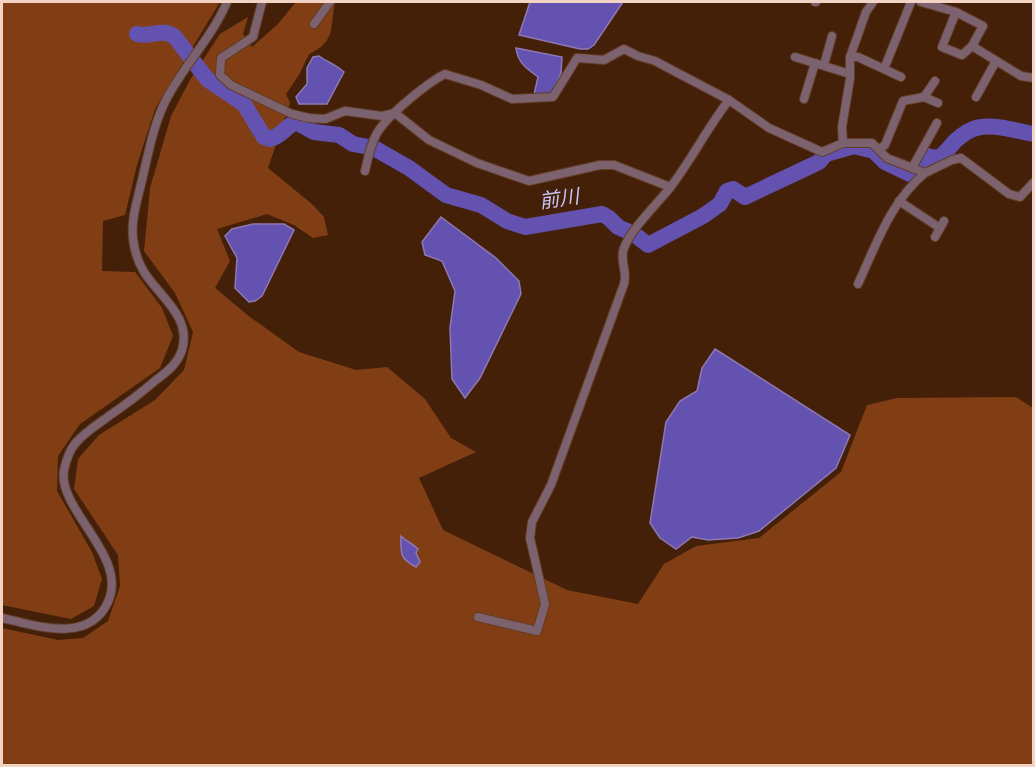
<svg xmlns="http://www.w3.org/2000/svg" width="1035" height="767" font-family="'Titillium Web','Noto Sans JP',sans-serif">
<rect width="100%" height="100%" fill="#452009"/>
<!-- green -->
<g fill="#813e14">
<polygon points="2,2 220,2 155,109 137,165 125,215 103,221 102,271 135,272 162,308 173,336 160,368 80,424 58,456 57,491 92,552 102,579 94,606 71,619 2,605"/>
<path d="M296,2H335C330,27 336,42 309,54L299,75L286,94L290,103L268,168L312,204L324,217L328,235L313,238L294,225L267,214L217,229L230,261L215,288L250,317L299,352L356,370L387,367L425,399L451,438L476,452L419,478L443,530L567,590L638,604L664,564L696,546L759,538L841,472L867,405L897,398L1016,397L1033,408V765L2,766V628L58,640L83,638L108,621L120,586L118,555L74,489L78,459L99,435L155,400L184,370L193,332L175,293L144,251L150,188L171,116L191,78L220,34L248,17L243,34L252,47L278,24Z"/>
</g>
<!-- water -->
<g fill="#6352af" stroke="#8e79b5" stroke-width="1.5">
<polygon points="530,2 623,2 594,45 588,49 580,49 519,35"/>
<path d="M516,48L562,57L561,73L551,97L533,99L538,77C526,68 518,63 516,48Z"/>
<path d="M319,56C326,61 336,65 344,72L327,104H299L296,97L307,84V68L313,57Z"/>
<polygon points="441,217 496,258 519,281 521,294 480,378 465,398 452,379 450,328 455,291 442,261 425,255 422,242"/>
<polygon points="253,224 284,224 294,230 262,296 255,301 249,302 235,288 237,258 225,236 232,229"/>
<polygon points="715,349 850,435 836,468 759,531 738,538 708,540 692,537 676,549 660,538 650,523 666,422 680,401 697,391 702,368"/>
<path d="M401,536C407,542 412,543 418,549L416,553L420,562L416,567C399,558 401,554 401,536Z"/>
</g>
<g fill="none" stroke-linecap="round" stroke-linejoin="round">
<!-- river -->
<path stroke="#6352af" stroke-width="16" d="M137,34C152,38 162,27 175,37L207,79L244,104L264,137L270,139C282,136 286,126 296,122L314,132L339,135L353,144L374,148L409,168L446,195L481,205L507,221L525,227L602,214L609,218L618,227L634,234L648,245L703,216L720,204L727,191L733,189L745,197L819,162L826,154L854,146L874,151L885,162L910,174L920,167L921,162L927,156C940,160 942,156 950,147C955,140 965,132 973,129C990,122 1015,131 1034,134"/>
<defs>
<g id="minor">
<polyline points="262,2 253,37 221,58 220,75 231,85 292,114 309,118 325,119 345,111 382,116 395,113 429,140 477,163 529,181 600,165 614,165 670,187"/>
<polyline points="815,2 816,2"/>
<polyline points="873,2 866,12 850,57 850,79 842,127 843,143 872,143 887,158 925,173 952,160 961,158 1009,194 1020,197 1034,182"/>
<polyline points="921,2 956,12 983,26 972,46 962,55 942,47 956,12"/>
<polyline points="314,24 330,2"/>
<polyline points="972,46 1021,76 1034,78"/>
<polyline points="795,57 850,74"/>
<polyline points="850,57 858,57 901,77"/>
<polyline points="824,65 832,36"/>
<polyline points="884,69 911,2"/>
<polyline points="924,97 935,81"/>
<polyline points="976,97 996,61"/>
<polyline points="804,99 815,63"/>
<polyline points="879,149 885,145 903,101 924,97 938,103"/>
<polyline points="912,168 937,123"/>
<path d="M365,171C368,159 370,146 376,135C385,117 427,83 445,74L481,85L512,99L553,97L577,58L604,60L624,49L638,56L655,61L729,100"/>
<polyline points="899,201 940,228"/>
<polyline points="935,237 944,221"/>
<path d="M858,284C876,245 891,201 925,173"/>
<path d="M478,617L537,631L545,604L530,538L532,522L551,485L624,284C628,272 619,260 624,248C631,229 656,205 669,189C691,161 707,128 729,100L769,128L822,152L843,143"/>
<path d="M2,618C35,625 88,645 108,602C129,556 57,510 64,470C66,461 69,452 74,445C83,433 97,425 109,416C125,405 141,393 156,380C167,372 178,363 182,350C192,317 159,296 144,272C138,262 134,249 133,238C131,220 137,201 141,184C148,156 153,124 167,98C185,64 212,37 227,2"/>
</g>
</defs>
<!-- minor casing -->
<use href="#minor" stroke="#613d27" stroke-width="10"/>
<!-- minor -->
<use href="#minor" stroke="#7c626e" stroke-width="8"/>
</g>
<g text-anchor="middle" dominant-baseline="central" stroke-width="5" stroke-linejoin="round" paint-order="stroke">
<!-- water labels -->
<g font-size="20" font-style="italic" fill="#c9c4f6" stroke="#452009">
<text transform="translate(559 198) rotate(-8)">前川</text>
</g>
</g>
<!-- border -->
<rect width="1035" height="767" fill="none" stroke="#f3d3c3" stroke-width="6"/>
</svg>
